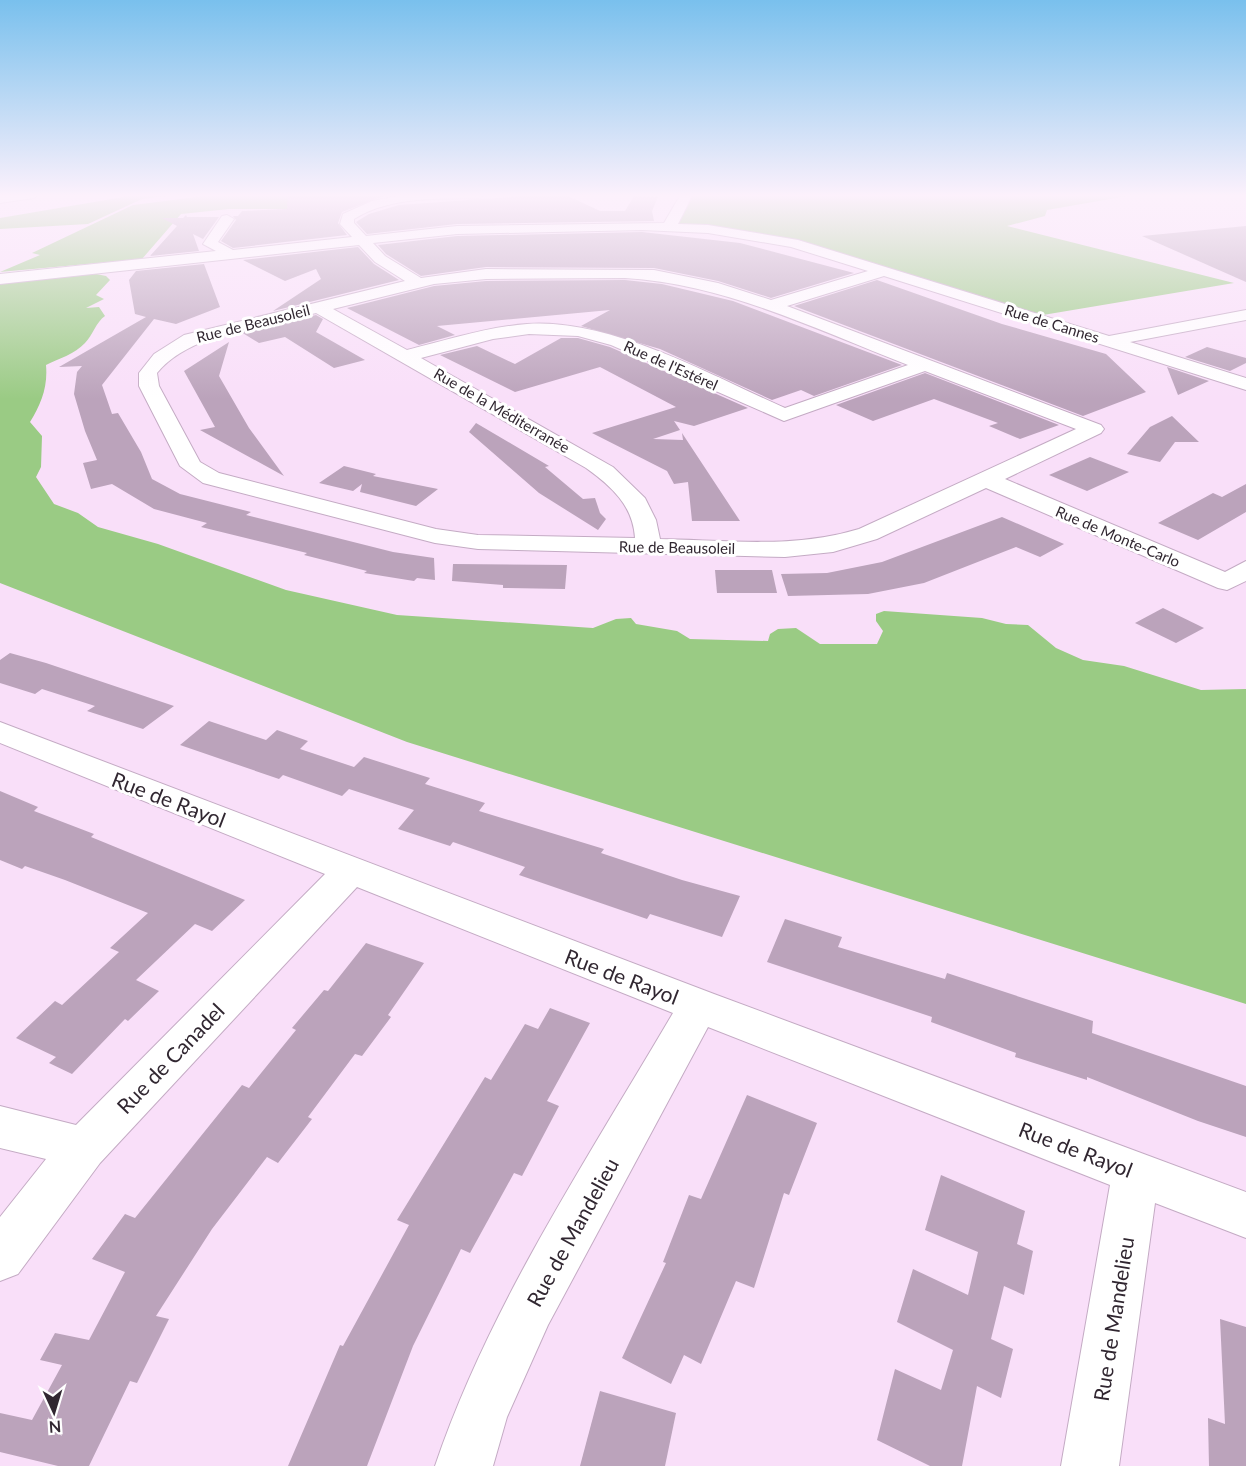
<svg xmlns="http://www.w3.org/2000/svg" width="1246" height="1466" font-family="Lato,sans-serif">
<rect width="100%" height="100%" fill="#f9dff9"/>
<!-- green -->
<g fill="#9acb84">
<polygon points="141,194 174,195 142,199 88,224 0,229 0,218"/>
<polygon points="220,194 343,194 290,209 229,209 181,214 142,259 0,272 40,255 32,253 133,205"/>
<polygon points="687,194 1139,194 1047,210 1045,216 1007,226 1234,283 1031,317 793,243 669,223"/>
<path d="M96,274L106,276L110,280L96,295L104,299L86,308L99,307L105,316C96,322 93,335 85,343C75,354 58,359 46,365C48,387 41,404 30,422L42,436L41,467L36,477L54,504L78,513L98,527L158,544L286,590L397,615L593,628L616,619L631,618L636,624L677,631L690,639L768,641L770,634L778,629L796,628L820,644H877L883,631L876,621V614L884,611L982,618L1006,624L1028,625L1056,648L1083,660L1124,666L1201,690L1246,689V1004L407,742L0,583V284Z"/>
</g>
<!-- building -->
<g fill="#bba3bb">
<polygon points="288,194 389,194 342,212 338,223 347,235 233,248 221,241 236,220 233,216 238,216 242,211 287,209"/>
<polygon points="550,194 564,194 600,211 625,211 634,196 658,197 652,211 654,221 457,224 367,234 356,222 369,214 399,205"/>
<polygon points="186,215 187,217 219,217 203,239 193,234 199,251 150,256 177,226 162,218 183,218"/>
<polygon points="1246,226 1246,282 1142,236"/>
<polygon points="642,232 740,243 854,273 771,298 718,281 654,268 486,267 421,276 386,254 378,245 457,236"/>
<polygon points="358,247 374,264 399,280 273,311 321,279 316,269 285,281 243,260"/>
<polygon points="204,264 220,307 176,324 154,319 102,385 112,414 118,413 141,452 152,479 180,494 251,512 246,515 393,552 434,558 435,580 417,578 414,581 364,573 367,571 304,555 307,553 201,527 207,523 154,509 112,484 91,489 83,463 97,460 85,431 74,394 77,372 82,366 59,367 146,317 135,314 129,280 136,271"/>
<polygon points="625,280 662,284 733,301 902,365 814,396 801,390 772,400 660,349 581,326 610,310 437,326 455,335 419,345 347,308 434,286 486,281"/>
<polygon points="877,280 1002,324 1106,354 1146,392 1083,416 794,306"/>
<polygon points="316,315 323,319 316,332 365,360 334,368 285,337 259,343 241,332"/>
<polygon points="561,338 578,338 610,347 748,408 694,426 674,421 680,430 653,439 683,440 682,433 740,521 692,521 688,482 674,484 667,471 592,433 676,407 600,367 515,392 440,355 477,346 515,364"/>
<polygon points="229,342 219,376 249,428 284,476 200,430 215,427 184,371"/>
<polygon points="1207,347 1246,358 1246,363 1230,371 1185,357"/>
<polygon points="1167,367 1209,381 1178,395"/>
<polygon points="925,373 1059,425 1020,439 989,426 998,423 934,399 873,421 836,405"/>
<polygon points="1172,416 1199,442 1175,442 1160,462 1127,454 1150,427"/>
<polygon points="476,423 549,466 545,467 583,499 595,498 600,513 606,519 598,530 539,493 469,432"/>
<polygon points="1090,457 1129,472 1087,491 1049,475"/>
<polygon points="344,466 376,474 373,476 438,489 416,506 360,492 362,484 353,491 319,483"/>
<polygon points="1246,484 1246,512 1198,540 1158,523 1213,493 1222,497"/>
<polygon points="1002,517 1064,544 1040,557 1016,547 924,583 868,594 788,596 781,574 827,573 882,562"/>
<polygon points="453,564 567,565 565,589 503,588 503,585 452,581"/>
<polygon points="715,570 772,570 777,593 717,593"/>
<polygon points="1163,608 1204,628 1176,643 1135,623"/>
<polygon points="10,653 46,663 174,706 143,729 87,711 95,706 42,689 35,694 0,683 0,660"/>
<polygon points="209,721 266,740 277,730 308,741 300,749 354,767 364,757 430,778 425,784 485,803 479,811 604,849 601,853 682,880 740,896 722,937 650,914 647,919 519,875 525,867 453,842 450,846 398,829 414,810 349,789 342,796 283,775 279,779 180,745"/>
<polygon points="0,791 38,807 34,811 94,834 91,837 245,900 212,931 195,924 136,980 159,991 128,1021 125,1019 72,1074 49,1063 56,1057 16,1038 55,1001 62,1005 119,952 110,948 148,913 65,880 25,866 22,869 0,860"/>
<polygon points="785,919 842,937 838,947 945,979 947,973 1093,1021 1092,1033 1246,1086 1246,1137 1198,1121 1087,1077 1087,1080 1015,1057 1016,1053 931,1022 932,1017 767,962"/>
<polygon points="366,943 424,963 388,1015 391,1017 362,1056 355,1054 308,1117 312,1119 278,1163 267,1157 212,1229 156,1316 169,1319 137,1383 130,1381 89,1466 58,1466 0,1452 0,1413 32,1420 62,1365 40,1360 55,1333 89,1340 125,1272 92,1259 125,1214 135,1218 242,1085 249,1088 296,1030 292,1028 324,990 328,991"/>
<polygon points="550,1008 590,1023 547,1101 559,1106 522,1176 514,1173 470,1253 461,1249 413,1346 367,1466 288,1466 340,1345 343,1346 409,1225 397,1220 485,1077 491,1080 525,1024 538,1029"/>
<polygon points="747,1095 817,1123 789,1195 784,1193 754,1288 736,1281 701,1364 684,1355 671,1384 622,1358 666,1263 663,1262 689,1195 701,1199"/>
<polygon points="941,1175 1025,1211 1017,1244 1033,1251 1024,1295 1004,1286 991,1339 1013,1349 1001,1398 977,1386 962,1466 930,1466 877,1440 895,1369 941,1390 953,1350 897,1322 913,1269 968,1295 978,1252 925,1230"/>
<polygon points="1220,1319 1246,1327 1246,1466 1209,1466 1208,1418 1225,1424"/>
<polygon points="600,1391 676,1413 665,1466 580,1466"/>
</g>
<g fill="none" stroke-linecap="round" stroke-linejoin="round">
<defs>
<g id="minor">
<polygon points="11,194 40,194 34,198 0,203 0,195"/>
<path d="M410,194H485L479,198C437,199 391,196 354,219V223L366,236L457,226L664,223L681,194H693L678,224L708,225L798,240L1109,336L1246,310V320L1130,342L1246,378V390L884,276L787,306L1101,425L1104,429L1101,433L1005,479L1225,572L1246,561V581L1227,590L1218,588L986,488L877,539L833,552L785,557L478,549L435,543L203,483L180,466L139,386V373L154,354L184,335L405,281L375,262L359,245L0,284V274L216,251L203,244L222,216L227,215L234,219L218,242L233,250L352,237L340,224L343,214L372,201ZM642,230L708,233L791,247L868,271L771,300L718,283L654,270L486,269L421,278L385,256L373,243L457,234ZM625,278C725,284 815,329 908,365L785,408C710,375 610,318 527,324C487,327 447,340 407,350L333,309L434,284L486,279ZM316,313L586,468C611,486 633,505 635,538L478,535L436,529L219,473L200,462L159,386L157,373C189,333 267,325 316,313ZM529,334L578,336L611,345L784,421L925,371L1076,429L859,529C795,549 726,540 660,539L656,520L645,498L613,467L421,358L493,339Z"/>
<path d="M0,722L714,994L1246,1192V1238L1155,1203L1119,1466H1061L1110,1185L708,1027L548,1325L507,1417L493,1466H435C490,1304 587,1160 673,1013L357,887L100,1163L18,1274L0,1281V1217L46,1159L0,1148V1106L76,1125L325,874L0,743Z"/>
</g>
</defs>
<!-- minor casing -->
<use href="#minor" stroke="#c4abc4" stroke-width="2"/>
<!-- minor -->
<use href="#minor" fill="#fff" fill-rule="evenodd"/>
</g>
<!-- sky -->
<linearGradient id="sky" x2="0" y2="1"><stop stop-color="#79c0ed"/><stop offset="0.49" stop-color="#fcf1fc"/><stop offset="1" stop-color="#fcf1fc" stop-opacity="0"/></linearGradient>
<rect width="1246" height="399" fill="url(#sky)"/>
<g text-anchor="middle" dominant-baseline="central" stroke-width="6" stroke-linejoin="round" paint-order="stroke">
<!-- far-street labels -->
<g font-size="15" fill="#312731" stroke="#fff">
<text transform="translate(253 323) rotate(-14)">Rue de Beausoleil</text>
<text transform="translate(1052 323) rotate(17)">Rue de Cannes</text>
<text transform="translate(671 365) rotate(24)">Rue de l'Estérel</text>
<text transform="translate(502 410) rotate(30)">Rue de la Méditerranée</text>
<text transform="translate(1118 536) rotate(23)">Rue de Monte-Carlo</text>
<text transform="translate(677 547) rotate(1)">Rue de Beausoleil</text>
</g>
<!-- near-street labels -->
<g font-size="21" fill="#312731" stroke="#fff">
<text transform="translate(169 799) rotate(21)">Rue de Rayol</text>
<text transform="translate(622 976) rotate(21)">Rue de Rayol</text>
<text transform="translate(170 1058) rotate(-46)">Rue de Canadel</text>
<text transform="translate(1076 1149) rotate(21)">Rue de Rayol</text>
<text transform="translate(572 1232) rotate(-61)">Rue de Mandelieu</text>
<text transform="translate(1113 1319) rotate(-81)">Rue de Mandelieu</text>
</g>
</g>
<!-- north arrow -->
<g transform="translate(54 1412) rotate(176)" stroke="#ffffff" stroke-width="4.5" paint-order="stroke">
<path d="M0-4.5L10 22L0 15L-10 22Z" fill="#312731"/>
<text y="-9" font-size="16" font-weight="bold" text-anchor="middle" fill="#312731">N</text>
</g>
</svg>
